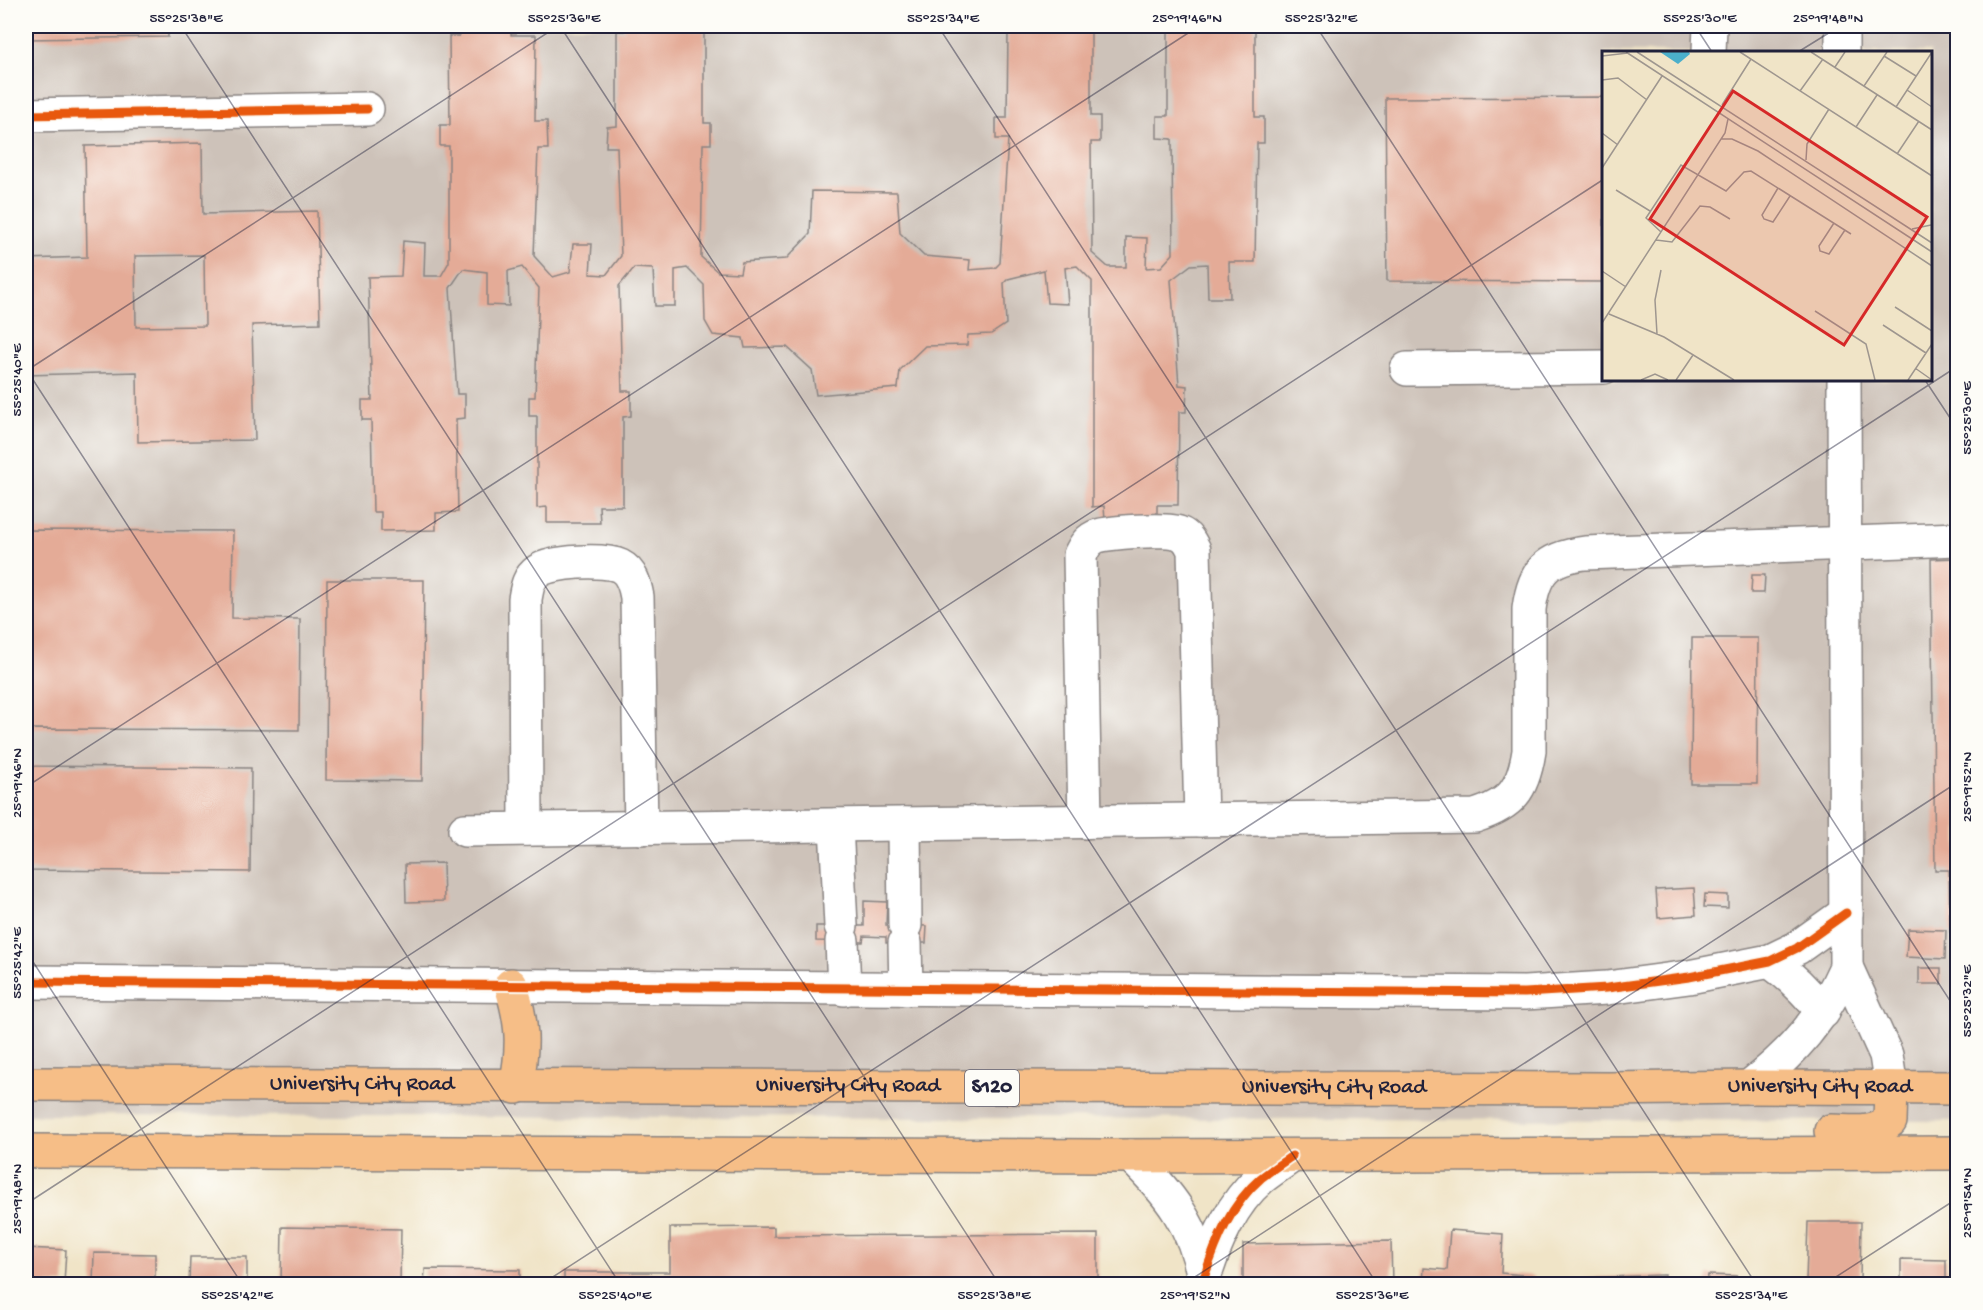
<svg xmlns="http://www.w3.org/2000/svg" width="1983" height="1310" font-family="'Gochi Hand',sans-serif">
<rect width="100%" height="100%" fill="#fdfcf7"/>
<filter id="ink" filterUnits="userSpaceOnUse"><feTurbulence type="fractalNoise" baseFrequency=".0167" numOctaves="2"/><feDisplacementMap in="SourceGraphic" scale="12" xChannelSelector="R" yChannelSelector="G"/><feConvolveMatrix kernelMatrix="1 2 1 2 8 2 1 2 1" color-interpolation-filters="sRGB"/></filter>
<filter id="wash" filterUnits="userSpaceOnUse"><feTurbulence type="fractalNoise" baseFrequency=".008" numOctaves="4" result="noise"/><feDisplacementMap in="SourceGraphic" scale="24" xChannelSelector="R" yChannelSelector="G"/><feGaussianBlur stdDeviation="1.35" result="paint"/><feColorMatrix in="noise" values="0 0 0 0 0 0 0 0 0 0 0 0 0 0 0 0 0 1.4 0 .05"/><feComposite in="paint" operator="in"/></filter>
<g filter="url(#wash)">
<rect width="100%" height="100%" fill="#f0e4c7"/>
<!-- industrial -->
<path fill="#cdc2b9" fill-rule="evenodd" d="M26,26H1957V1121L26,1115ZM1604,52H1930V380H1604Z"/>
<g id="blocks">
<!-- building -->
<g fill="#e4ab97" fill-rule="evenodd">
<polygon points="26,26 168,26 168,37 26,39"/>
<polygon points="459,26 511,26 511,35 536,35 535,121 547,121 548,149 538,149 534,256 553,277 570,272 573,244 592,244 590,274 606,275 621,256 617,147 606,147 607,127 617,126 617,31 624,31 624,26 674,26 674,29 704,30 704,123 711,123 711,144 703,144 701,257 718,272 740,273 742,262 786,259 810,234 812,191 897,192 900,233 924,256 970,260 969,270 995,268 1000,263 1008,139 996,139 996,118 1007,118 1008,31 1013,31 1013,26 1064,26 1064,31 1091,31 1091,116 1100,116 1100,142 1091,142 1092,253 1108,267 1126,267 1126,237 1147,238 1146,268 1161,267 1173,254 1172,139 1157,138 1157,116 1168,116 1168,26 1255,26 1255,117 1264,117 1264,143 1257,143 1255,262 1229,262 1230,298 1208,298 1207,264 1191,265 1171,280 1179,385 1187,386 1186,412 1179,412 1178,505 1157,505 1157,519 1105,521 1104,506 1092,507 1092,281 1077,266 1065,268 1068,304 1047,303 1044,270 1008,279 1004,283 1006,324 991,334 968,335 967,345 925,346 900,370 898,388 816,395 812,370 787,347 745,348 743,338 713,335 705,321 704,285 687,268 675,270 675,306 655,306 653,269 634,268 619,286 622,391 631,391 631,416 623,417 623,506 599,506 600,523 547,523 547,507 537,508 537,416 529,416 529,397 535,397 539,288 522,267 508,271 509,306 487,305 487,272 463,269 450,288 457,394 465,394 465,418 456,419 458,512 436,513 436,530 381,531 381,512 373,512 371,420 362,420 362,400 372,400 368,277 401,276 403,241 425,243 424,276 441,276 449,262 449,146 440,146 440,125 450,125 449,36 459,36"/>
<polygon points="1604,97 1604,282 1387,281 1385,98"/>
<path d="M202,143L203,214L317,211L320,323L252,325L255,440L138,442L137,372L26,375V259L87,257L85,146ZM204,255L205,326L136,327L135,256Z"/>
<polygon points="26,530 233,531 232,618 300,619 299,730 29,729 29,766 251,768 250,872 26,870"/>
<polygon points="1958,558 1958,932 1950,932 1949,870 1935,870 1931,559"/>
<polygon points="1752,575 1765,575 1764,593 1751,593"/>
<polygon points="327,580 424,580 422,781 326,780"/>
<polygon points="1692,638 1758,638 1757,784 1691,784"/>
<polygon points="443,863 444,901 406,902 405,864"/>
<polygon points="1694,888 1696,915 1658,918 1656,890"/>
<polygon points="1705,894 1728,895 1728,908 1704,907"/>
<polygon points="864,901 887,902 886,925 927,926 926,943 886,943 886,937 864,936 863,942 816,941 816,926 864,926"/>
<polygon points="1908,929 1946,930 1945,959 1906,957"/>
<rect x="1919" y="968" width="22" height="16"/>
<polygon points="1808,1222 1861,1222 1860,1282 1806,1281"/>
<polygon points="282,1227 401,1229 400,1284 281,1284"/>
<polygon points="774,1227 774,1236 1098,1234 1098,1280 774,1283 774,1284 564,1284 564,1272 670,1272 670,1228"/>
<polygon points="1450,1230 1503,1234 1501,1273 1534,1276 1533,1284 1423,1284 1424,1268 1447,1270"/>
<polygon points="1391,1241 1392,1284 1243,1284 1243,1244"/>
<polygon points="26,1248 66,1250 64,1284 26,1284"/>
<polygon points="94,1253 155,1254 155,1284 93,1284"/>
<polygon points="190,1257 247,1257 247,1284 189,1284"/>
<polygon points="1901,1259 1946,1260 1946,1284 1901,1284"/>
<polygon points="425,1269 520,1270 520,1284 424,1284"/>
<polygon points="1665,1275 1665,1284 1582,1284 1582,1278"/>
<polygon points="1708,1275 1737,1276 1737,1284 1707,1284"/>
</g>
</g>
</g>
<g filter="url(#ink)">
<use href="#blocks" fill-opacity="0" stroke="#898381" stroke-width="1.5"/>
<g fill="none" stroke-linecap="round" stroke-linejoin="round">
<defs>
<g id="minor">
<polyline points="1842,26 1842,52"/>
<polyline points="1709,52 1710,26"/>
<polyline points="26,115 367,109"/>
<polyline points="1407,369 1604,367"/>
<path d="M1085,822L1080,555C1084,547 1087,541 1095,537C1105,532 1169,528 1179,533C1187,536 1190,542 1194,550L1201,820"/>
<polyline points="904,824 905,925"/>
<polyline points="836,825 841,926"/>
<path d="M526,829L525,599C527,588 528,578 538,571C552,561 605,559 620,566C632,572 635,586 637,597L641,828"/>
<path d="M465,830L1475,816C1512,804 1523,790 1529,751V609C1534,571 1546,558 1585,553L1958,539"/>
<polyline points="842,941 844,989"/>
<polyline points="905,943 906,989"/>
<path d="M1770,961C1791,976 1807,992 1823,1012"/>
<polyline points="1846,967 1886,1055 1891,1088"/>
<polyline points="26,982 1525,993 1607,988 1689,977 1770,961 1797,948 1846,913"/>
<path d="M1749,1087C1793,1053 1823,1019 1846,967L1844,380"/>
<path d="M1131,1156C1168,1192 1196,1226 1204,1280"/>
<path d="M1204,1278C1216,1241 1231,1204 1261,1178C1271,1170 1282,1163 1292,1156"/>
</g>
<g id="major">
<path d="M511,985C523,1024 524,1046 516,1087"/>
<path id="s1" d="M26,1084L1608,1089L1749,1087L1958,1088"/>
<path d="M1831,1131C1851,1131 1874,1136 1890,1121L1891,1088"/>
<polyline points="26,1151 1103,1156 1958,1153"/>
</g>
</defs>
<!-- minor casing -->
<use href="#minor" stroke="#898381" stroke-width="36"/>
<!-- major casing -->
<use href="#major" stroke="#898381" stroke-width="36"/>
<!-- minor -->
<use href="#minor" stroke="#fff" stroke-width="33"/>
<!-- major -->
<use href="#major" stroke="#f6be87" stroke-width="33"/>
<defs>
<g id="cycleway">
<polyline points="26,115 367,109"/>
<polyline points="26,982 1525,993 1607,988 1689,977 1770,961 1797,948 1846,913"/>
<path d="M1204,1278C1216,1241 1231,1204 1261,1178C1271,1170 1282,1163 1292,1156"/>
</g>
</defs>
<!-- cycleway casing -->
<use href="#cycleway" stroke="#fdfcf7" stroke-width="13"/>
<!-- cycleway -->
<use href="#cycleway" stroke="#e8590c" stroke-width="9"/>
</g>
</g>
<!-- ticks -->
<path fill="none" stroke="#22223b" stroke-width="1.5" stroke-opacity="0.45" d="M181,26L999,1284M560,26L1377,1284M938,26L1756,1284M1316,26L1958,1013M1695,26L1712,52M1798,52L1840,26M26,369L620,1284M26,371L558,26M1925,380L1958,430M26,787L1199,26M26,951L242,1284M26,1204L1604,179M542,1284L1958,366M1184,1284L1958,782M1825,1284L1958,1198"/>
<g text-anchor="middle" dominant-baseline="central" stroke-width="4.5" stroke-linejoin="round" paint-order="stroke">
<!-- shield labels -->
<rect fill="#fdfcf7" stroke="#646373" stroke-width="1.5" x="965" y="1070" width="54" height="36" rx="4.5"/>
<g font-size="21" font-weight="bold" fill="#22223b">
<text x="992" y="1088">S120</text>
</g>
<!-- street labels -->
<g font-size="22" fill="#22223b" stroke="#fdfcf7">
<text stroke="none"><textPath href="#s1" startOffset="336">University City Road</textPath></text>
<text stroke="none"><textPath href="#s1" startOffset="822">University City Road</textPath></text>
<text stroke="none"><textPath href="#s1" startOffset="1794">University City Road</textPath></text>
<text stroke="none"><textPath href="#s1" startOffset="1308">University City Road</textPath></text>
</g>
</g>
<!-- overview -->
<g transform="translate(1602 51)">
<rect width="330" height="330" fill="#f0e4c7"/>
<path d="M58,1H87L88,3L76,13Z" fill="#4bafcb"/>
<path fill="none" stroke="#9e968f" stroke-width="1.5" d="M24,1L330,201M35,1L330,192M138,1L330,125M209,1L330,79M0,5L26,2M282,5L314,25M233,16L243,1M0,29L16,27L45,49M262,35L285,1M305,39L330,56M198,40L221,8M120,54L149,8M294,56L330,1M254,76L275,44M0,82L16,94M119,88H130L156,100L330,215M295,103L317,70M204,109L205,93L227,58M0,117L60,25M176,137L160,164L162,168L171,171L188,145M14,139L48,160M232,172L217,195L218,200L227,203L243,179M310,178L329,174M59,181L44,167L79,114L124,140L142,121L149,120L249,183M54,189L70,191L98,155L108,156L128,168M0,220L24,236M293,256L330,280M213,260L264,293L273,329M7,263L62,286L132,329M0,272L123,82L126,68M281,274L324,302M55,283L53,249L59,219M313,317L330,329M39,329L53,323L66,329M74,329L91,304M306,329L330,293"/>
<path fill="#d62828" fill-opacity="0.15" stroke="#d62828" stroke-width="3" d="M131,40L325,166L242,294L48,168Z"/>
<rect width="330" height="330" fill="none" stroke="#22223b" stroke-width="3"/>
</g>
<!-- margin -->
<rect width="1983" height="1310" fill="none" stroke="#fdfcf7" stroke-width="66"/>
<rect x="33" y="33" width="1917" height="1244" fill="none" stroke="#22223b" stroke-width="2"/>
<g font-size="15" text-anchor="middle" fill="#22223b">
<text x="186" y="22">55°25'38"E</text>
<text x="564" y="22">55°25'36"E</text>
<text x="943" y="22">55°25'34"E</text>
<text x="1187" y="22">25°19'46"N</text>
<text x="1321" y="22">55°25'32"E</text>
<text x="1700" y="22">55°25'30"E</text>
<text x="1828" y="22">25°19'48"N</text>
<text transform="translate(16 380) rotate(-90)" y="5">55°25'40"E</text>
<text transform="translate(1966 418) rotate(-90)" y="5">55°25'30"E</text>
<text transform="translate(16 783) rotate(-90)" y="5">25°19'46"N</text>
<text transform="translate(1966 787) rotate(-90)" y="5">25°19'52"N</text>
<text transform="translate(16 963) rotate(-90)" y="5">55°25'42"E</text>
<text transform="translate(1966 1001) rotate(-90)" y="5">55°25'32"E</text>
<text transform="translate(16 1199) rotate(-90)" y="5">25°19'48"N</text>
<text transform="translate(1966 1203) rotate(-90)" y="5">25°19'54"N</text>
<text x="237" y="1299">55°25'42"E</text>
<text x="615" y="1299">55°25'40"E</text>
<text x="994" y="1299">55°25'38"E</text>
<text x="1195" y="1299">25°19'52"N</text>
<text x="1372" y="1299">55°25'36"E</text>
<text x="1751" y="1299">55°25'34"E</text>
</g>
</svg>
